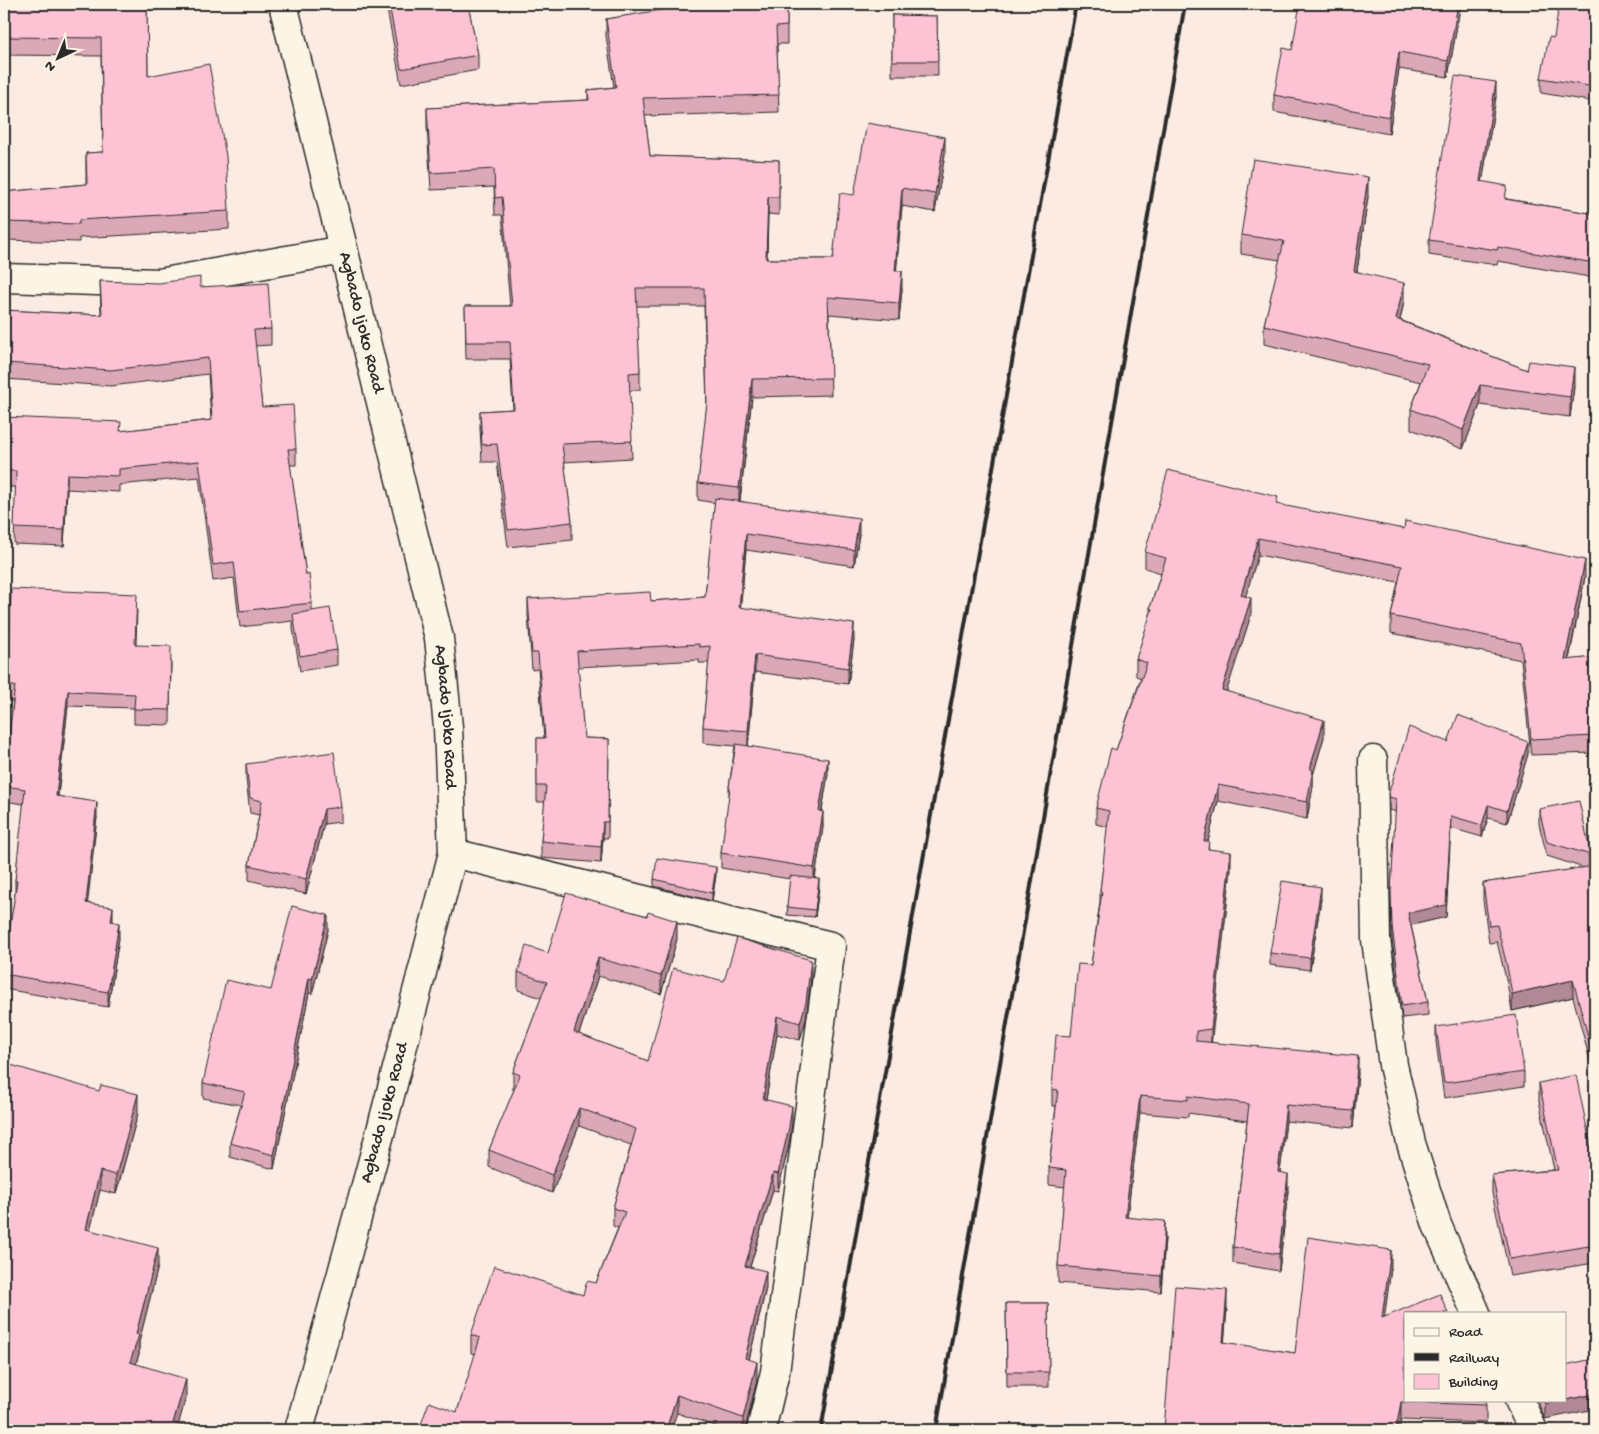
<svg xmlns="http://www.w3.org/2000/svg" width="1599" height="1434" font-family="'Gochi Hand',sans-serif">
<rect width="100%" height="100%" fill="#fcebe2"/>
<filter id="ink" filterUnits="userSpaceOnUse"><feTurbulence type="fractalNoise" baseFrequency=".02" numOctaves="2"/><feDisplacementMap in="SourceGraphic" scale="10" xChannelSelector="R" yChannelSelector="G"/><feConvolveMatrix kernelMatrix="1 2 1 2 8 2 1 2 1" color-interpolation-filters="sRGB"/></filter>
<g filter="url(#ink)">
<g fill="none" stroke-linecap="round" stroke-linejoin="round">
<defs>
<g id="minor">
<path id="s1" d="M283,4L439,638L448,727L453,853L380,1134L299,1430"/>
<polyline points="4,278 159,283 343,250"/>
<polyline points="1373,760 1376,940 1393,1065 1411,1143 1437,1225 1476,1313"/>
<polyline points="453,853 831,946 775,1372 761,1430"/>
<polyline points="1519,1400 1533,1430"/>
</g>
</defs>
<!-- minor casing -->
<use href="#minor" stroke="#2b2b2b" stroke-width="31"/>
<!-- minor -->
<use href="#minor" stroke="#fcf5e5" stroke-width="28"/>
<!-- rail -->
<g stroke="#2b2b2b" stroke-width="4">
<polyline points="821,1430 1076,4"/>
<polyline points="936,1430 1185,4"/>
</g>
</g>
<!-- wall -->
<g fill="#daa8b7" stroke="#2b2b2b">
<polygon points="4,4 147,4 148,76 229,211 229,229 79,238 79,242 4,240 4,192 86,184 86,153 103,152 101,56 4,55"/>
<polygon points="386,4 468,4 478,55 478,70 401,84"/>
<polygon points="665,4 787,4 787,44 777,44 779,112 645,116 650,156 779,160 779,215 768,214 767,259 833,259 854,195 945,154 935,212 902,206 896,271 902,289 899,320 829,314 831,395 752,397 740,501 859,534 854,566 746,550 740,608 854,640 848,684 755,672 748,746 828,774 822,811 823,827 815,879 819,887 815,917 787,915 790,879 721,868 721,853 729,800 729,787 735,746 703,743 703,727 709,663 699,663 699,660 578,667 584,738 609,739 608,838 603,838 601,863 541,858 541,841 545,802 537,802 537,738 544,738 538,669 532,670 528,615 528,599 651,601 705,597 715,503 698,500 698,483 707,405 704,306 636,306 640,372 640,390 629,391 632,458 564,462 572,522 572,540 508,547 497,462 482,462 480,428 480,411 513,409 510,359 466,359 465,306 510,306 502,215 495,215 494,187 431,190 427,126 427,108 588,100 588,90 614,87 606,36 606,19 666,10"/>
<polygon points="1460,4 1460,8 1448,77 1399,69 1389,134 1274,112 1274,95 1292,50"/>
<polygon points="1595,4 1595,102 1541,93 1541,78 1554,38"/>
<polygon points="892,15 937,16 938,76 892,76"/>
<polygon points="1496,97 1482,182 1507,199 1595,214 1595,278 1498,261 1497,265 1429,255 1429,240"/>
<polygon points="1368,197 1357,271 1404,302 1400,320 1527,370 1574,387 1570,417 1480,405 1463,449 1411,429 1411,409 1421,382 1264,344 1264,325 1280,260 1241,254 1241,235"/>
<polygon points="100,281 200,287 271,329 271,345 255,346 262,407 296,449 296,465 290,465 306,575 312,603 312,611 337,650 337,665 300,671 293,629 293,621 240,627 234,578 213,581 199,477 119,485 119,492 67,489 64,546 14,544 16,487 4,487 4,417 121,431 211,420 208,374 111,386 4,379 4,310 101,315"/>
<polygon points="1278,505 1585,577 1569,660 1595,657 1595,753 1531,755 1521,660 1391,633 1391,616 1398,582 1258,555 1245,596 1251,615 1226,691 1324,737 1313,775 1313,786 1307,819 1218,801 1208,841 1209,850 1231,869 1211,1042 1358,1073 1353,1128 1286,1121 1280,1173 1288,1191 1279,1271 1233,1263 1233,1247 1247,1121 1188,1113 1188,1117 1140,1113 1127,1217 1165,1238 1161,1292 1058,1283 1058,1266 1065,1187 1049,1185 1049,1168 1056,1106 1052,1106 1052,1089 1071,1036 1091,965 1100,902 1100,891 1108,827 1096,824 1096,808 1141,678 1136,676 1136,659 1150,617 1150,608 1161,573 1145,568 1145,552"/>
<polygon points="137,609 136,645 171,661 170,725 134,724 134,708 68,706 58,796 97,817 87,903 113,921 119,938 108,1007 4,989 4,938 8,939 15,896 15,881 24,804 4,801 4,777 13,701 4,701 4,653 9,653"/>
<polygon points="1448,742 1528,754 1507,823 1488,818 1482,837 1451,828 1446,917 1411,925 1428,1002 1428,1015 1402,1018 1392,939 1391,891 1396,812 1389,810 1389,792"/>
<polygon points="246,764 341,807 341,822 324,824 306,894 249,880 249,865 259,815 250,813 246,779"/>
<polygon points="1539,809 1591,855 1591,866 1595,869 1595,1067 1592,1068 1573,997 1512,1011 1507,983 1497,942 1489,943 1483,900 1483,883 1584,868 1547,856 1539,824"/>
<polygon points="716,875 712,901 654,886 654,879"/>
<polygon points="1321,899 1310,970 1270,965 1270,953"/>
<polygon points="328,930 312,994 309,993 274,1169 230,1157 230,1143 241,1105 203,1098 203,1083 271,990"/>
<polygon points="677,939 661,994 598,976 579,1034 648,1061 724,981 811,978 806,1019 800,1040 777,1034 766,1100 792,1124 789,1144 778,1191 773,1190 750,1267 766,1288 749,1360 757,1380 745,1430 727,1430 677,1413 457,1412 476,1354 471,1353 471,1335 583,1295 596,1283 618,1228 613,1226 613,1208 631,1145 579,1126 552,1193 489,1167 489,1150 514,1090 513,1090 513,1072 541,998 518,990 518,972 548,953"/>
<polygon points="1436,1027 1524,1072 1524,1086 1444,1098 1436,1042"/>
<polygon points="4,1063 138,1113 116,1194 100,1190 90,1230 158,1266 139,1342 139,1354 136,1364 186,1397 178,1424 184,1430 4,1430"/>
<polygon points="1539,1083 1595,1167 1595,1263 1510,1276 1492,1193 1492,1175 1554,1170 1539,1101"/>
<polygon points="1391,1268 1384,1317 1486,1405 1486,1423 1401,1420 1164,1430 1227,1308 1224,1343 1295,1353"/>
<polygon points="1006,1303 1048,1303 1049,1387 1007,1387"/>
<polygon points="1538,1400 1565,1400 1545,1419 1540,1407"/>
</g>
<!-- shaded-wall -->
<g fill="#b18895" stroke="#2b2b2b">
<polygon points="1458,4 1460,4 1460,8 1448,77 1448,61"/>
<polygon points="1399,52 1399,69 1389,134 1389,117"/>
<polygon points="1496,82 1496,97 1480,196 1480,181"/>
<polygon points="7,131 7,149 4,188 4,170"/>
<polygon points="945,137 945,154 935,212 935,194"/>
<polygon points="1368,177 1368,197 1354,290 1354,271"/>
<polygon points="902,188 902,206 895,288 895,271"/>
<polygon points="768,197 768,214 766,276 766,259"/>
<polygon points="902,271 902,289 899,320 899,303"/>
<polygon points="1404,283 1404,302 1396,338 1396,319"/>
<polygon points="1574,367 1574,387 1570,417 1570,397"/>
<polygon points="752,379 752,397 739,506 739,488"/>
<polygon points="1480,385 1480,405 1463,449 1463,430"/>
<polygon points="67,474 67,489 64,546 64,530"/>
<polygon points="859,518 859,534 854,566 854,550"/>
<polygon points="746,534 746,550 739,624 739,607"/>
<polygon points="1258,538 1258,555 1241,612 1241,595"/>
<polygon points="1585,560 1585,577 1565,677 1565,660"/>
<polygon points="1251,598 1251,615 1222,706 1222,690"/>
<polygon points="854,624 854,640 848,684 848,668"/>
<polygon points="755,655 755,672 748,748 748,731"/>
<polygon points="68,691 68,706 56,811 56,796"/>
<polygon points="1324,720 1324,737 1313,775 1313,786 1307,819 1307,802 1310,769"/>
<polygon points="1528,742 1528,754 1507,823 1507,811"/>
<polygon points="828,759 828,774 819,826 819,811"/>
<polygon points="1218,785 1218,801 1204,858 1204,841"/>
<polygon points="97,802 97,817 86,918 86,903"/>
<polygon points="1488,805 1488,818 1482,837 1482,825"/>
<polygon points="324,809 324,824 306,894 306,879"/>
<polygon points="823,812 823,827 814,883 814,868"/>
<polygon points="1451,816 1446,917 1408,926 1408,913"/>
<polygon points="603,822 603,838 601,863 601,847"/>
<polygon points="1231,852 1231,869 1211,1046 1211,1029"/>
<polygon points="716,867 716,875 712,901 712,893"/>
<polygon points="819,879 819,887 815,917 815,910"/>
<polygon points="1321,887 1321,899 1310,970 1310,958"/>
<polygon points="113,907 113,922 111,921"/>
<polygon points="328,915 328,930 312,994 312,979"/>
<polygon points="677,921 677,939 661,994 661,976"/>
<polygon points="119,923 119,938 108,1007 108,992"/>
<polygon points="598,958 598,976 574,1049 574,1032"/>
<polygon points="811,960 811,978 806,1019 800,1040 800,1023"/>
<polygon points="309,978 309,993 274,1169 274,1155"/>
<polygon points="1573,980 1573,997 1512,1011 1512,994"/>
<polygon points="777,1016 777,1034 763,1117 763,1099"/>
<polygon points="1595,1050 1595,1067 1592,1068 1592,1051"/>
<polygon points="1358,1056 1358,1073 1353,1128 1353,1111"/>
<polygon points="138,1094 138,1113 116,1194 116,1175"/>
<polygon points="1140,1096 1140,1113 1125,1234 1125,1217"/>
<polygon points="1286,1105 1286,1121 1278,1189 1278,1172"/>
<polygon points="792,1106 792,1124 789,1144 778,1191 778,1174"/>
<polygon points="579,1108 579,1126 552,1193 552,1175"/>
<polygon points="100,1171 100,1190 86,1248 86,1229"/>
<polygon points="773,1173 773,1190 745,1283 745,1266"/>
<polygon points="1288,1174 1288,1191 1279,1271 1279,1254"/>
<polygon points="1165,1221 1165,1238 1161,1292 1161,1276"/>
<polygon points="158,1248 158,1266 139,1342 139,1354 130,1381 130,1362 136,1334"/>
<polygon points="1391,1250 1391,1268 1382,1336 1382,1318"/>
<polygon points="766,1271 766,1288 745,1376 745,1358"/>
<polygon points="1227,1290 1227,1308 1223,1360 1223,1342"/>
<polygon points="757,1362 757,1380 745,1430 743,1430 743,1418"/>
<polygon points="186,1379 186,1397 177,1430 173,1423"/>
<polygon points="1595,1394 1595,1409 1545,1419 1545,1404"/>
<polygon points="677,1395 677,1413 671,1430 666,1430"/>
<polygon points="1401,1402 1401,1420 1399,1430 1396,1430"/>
</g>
<!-- building -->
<g fill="#fdc3d5" stroke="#2b2b2b">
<polygon points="4,4 147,4 148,76 209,64 226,156 229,211 79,220 79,224 4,222 4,192 87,184 86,153 103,152 101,38 4,37"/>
<polygon points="389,4 468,4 478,55 401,69"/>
<polygon points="667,4 787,4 787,26 776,27 779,95 643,98 650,156 779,160 779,197 768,197 766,259 833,259 840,193 854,195 867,123 945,137 935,194 902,188 895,271 902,271 899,303 828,297 831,378 752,379 739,488 698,483 707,402 704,288 636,288 640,372 629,373 632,441 562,444 572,522 508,530 497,444 482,445 480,411 514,409 510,342 466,342 465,306 512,306 502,197 495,198 494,169 431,173 427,108 589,100 588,90 616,87 606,19 667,9"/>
<polygon points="1300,4 1458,4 1448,61 1399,52 1389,117 1274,95 1283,48 1292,50"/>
<polygon points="1559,4 1595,4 1595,87 1541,78 1549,37 1554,38"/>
<polygon points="892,15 937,16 938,61 892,61"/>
<polygon points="1455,76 1496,82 1480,181 1507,186 1505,199 1595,214 1595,263 1498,247 1497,250 1429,240"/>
<polygon points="4,131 7,131 4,170"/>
<polygon points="1253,159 1368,177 1354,271 1404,283 1396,319 1527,370 1529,361 1574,367 1570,397 1480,385 1463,430 1411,409 1428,364 1264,325 1284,241 1241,235"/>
<polygon points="200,277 200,287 268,283 271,329 254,330 262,407 293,405 296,449 288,449 306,575 309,574 312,603 240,611 234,562 213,565 199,461 119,469 119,476 67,474 64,530 14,528 16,471 4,471 4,417 121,422 120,431 212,420 208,358 111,370 4,363 4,310 102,315 100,281 159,283"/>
<polygon points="1168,470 1278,497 1276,504 1404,529 1405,521 1585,560 1565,660 1595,657 1595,736 1531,739 1521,643 1391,616 1402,566 1258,538 1241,595 1251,598 1222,690 1324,720 1310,769 1313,770 1307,802 1218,785 1204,841 1209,841 1208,849 1231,852 1211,1029 1196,1031 1196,1041 1358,1056 1353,1111 1286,1105 1278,1172 1288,1174 1279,1254 1233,1247 1249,1104 1188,1096 1188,1100 1140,1096 1125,1217 1165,1221 1161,1276 1058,1266 1066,1170 1049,1168 1058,1090 1052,1089 1056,1035 1071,1036 1078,964 1091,965 1102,892 1100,891 1109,811 1096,808 1111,748 1116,750 1147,663 1136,659 1152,609 1150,608 1166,558 1145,552"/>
<polygon points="715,498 859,518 854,550 746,534 739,607 854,624 848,668 755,655 748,731 703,727 710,646 699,647 699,644 577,651 584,738 609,739 608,822 603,822 601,847 541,841 546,786 537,786 537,738 545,738 538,653 532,653 528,599 650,592 651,601 705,597"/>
<polygon points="11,589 137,594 135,645 171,646 170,710 134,709 135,694 68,691 56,796 97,802 86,903 113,907 111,921 119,923 108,992 4,974 4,938 8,939 17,881 15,881 25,789 4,786 4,777 15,686 4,686 4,653 9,653"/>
<polygon points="330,608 337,650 300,656 293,614"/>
<polygon points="1458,715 1528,742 1507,811 1488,805 1482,825 1451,816 1446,905 1408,913 1428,1002 1402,1006 1392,926 1391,891 1396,799 1389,797 1389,792 1409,727 1448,742"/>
<polygon points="736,744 828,759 819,811 823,812 814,868 721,853 730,788 729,787"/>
<polygon points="334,752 341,807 324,809 306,879 249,865 262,801 250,798 246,764"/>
<polygon points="1579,801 1591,855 1547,842 1539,809"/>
<polygon points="657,858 716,867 712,893 654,879"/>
<polygon points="1594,866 1595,869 1595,1050 1592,1051 1573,980 1512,994 1507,966 1497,925 1489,926 1483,883"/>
<polygon points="790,876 819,879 815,910 787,907"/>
<polygon points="1282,881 1321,887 1310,958 1270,953"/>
<polygon points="566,893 647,916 648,912 677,921 661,976 598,958 574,1032 648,1061 673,968 724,981 737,938 811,960 806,1002 800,1023 777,1016 763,1099 792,1106 789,1127 778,1174 773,1173 745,1266 766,1271 745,1358 757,1362 743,1418 677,1395 666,1430 419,1430 429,1402 457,1412 480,1338 471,1335 494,1266 583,1295 587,1281 596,1283 625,1212 613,1208 636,1129 579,1108 552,1175 489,1150 520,1075 513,1072 547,982 518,972 526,946 548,953"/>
<polygon points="292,906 328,915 312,979 309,978 274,1155 230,1143 245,1092 203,1083 226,980 271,990"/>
<polygon points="1516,1015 1524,1072 1444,1083 1436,1027"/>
<polygon points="4,1063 99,1091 101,1085 138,1094 116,1175 100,1171 86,1229 158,1248 136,1334 139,1335 130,1362 186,1379 173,1423 184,1426 182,1430 4,1430"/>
<polygon points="1576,1075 1595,1167 1595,1245 1510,1259 1492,1175 1558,1170 1539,1083"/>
<polygon points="1308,1237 1391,1250 1382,1318 1440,1294 1448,1313 1405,1313 1405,1400 1484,1400 1486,1405 1401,1402 1396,1430 1106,1430 1164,1430 1175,1286 1227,1290 1223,1342 1295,1353"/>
<polygon points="1006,1303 1048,1303 1049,1372 1007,1372"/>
<polygon points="1593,1359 1595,1364 1595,1394 1565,1400 1565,1365"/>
<polygon points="1543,1400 1565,1400 1545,1404"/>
</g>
</g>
<g text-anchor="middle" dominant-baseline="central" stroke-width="5" stroke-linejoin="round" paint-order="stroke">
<!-- street labels -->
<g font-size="18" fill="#2b2b2b" stroke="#fcf5e5">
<text stroke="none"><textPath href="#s1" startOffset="328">Agbado Ijoko Road</textPath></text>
<text stroke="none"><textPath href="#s1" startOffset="732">Agbado Ijoko Road</textPath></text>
<text transform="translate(385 1113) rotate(-75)">Agbado Ijoko Road</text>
</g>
</g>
<!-- margin -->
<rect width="1599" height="1434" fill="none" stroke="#fcf5e5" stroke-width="20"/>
<rect x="10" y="10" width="1579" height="1414" fill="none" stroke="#2b2b2b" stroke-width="2" filter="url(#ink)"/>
<!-- legend -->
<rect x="1404" y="1312" width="162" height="90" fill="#fcf5e5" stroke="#a8a49b"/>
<rect x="1414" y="1328" width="25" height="8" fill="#fcf5e5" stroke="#a8a49b"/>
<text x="1449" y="1336" font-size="15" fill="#2b2b2b">Road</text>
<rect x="1414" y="1353" width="25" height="8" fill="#2b2b2b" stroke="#a8a49b"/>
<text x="1449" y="1362" font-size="15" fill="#2b2b2b">Railway</text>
<rect x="1414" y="1374" width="25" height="15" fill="#fdc3d5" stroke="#a8a49b"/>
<text x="1449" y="1386" font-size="15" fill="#2b2b2b">Building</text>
<!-- north arrow -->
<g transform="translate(58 58) rotate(224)" stroke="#fcf5e5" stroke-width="4" paint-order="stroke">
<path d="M0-4L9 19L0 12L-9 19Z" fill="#2b2b2b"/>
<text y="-8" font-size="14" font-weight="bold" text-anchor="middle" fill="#2b2b2b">N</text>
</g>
</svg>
